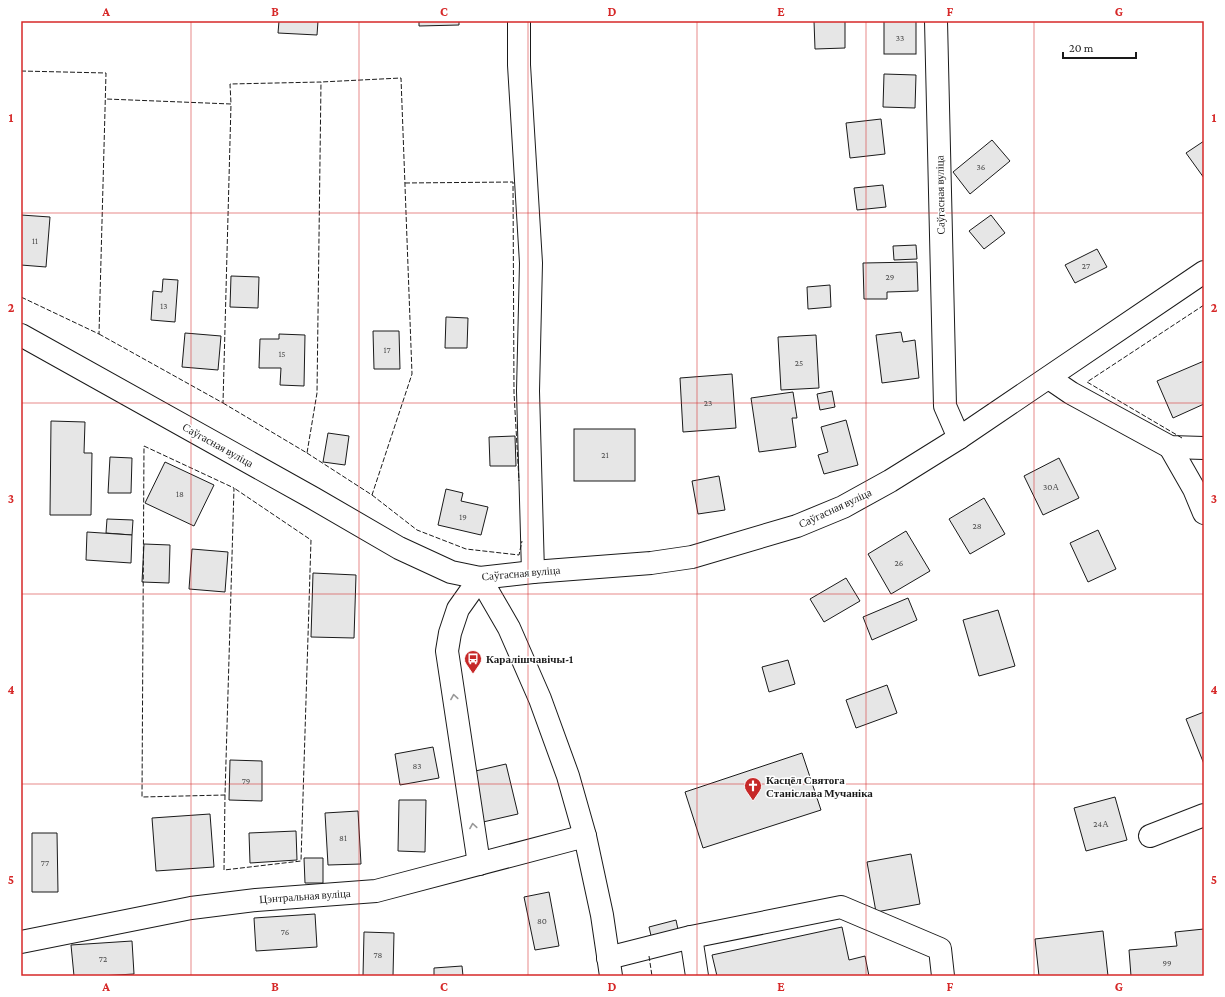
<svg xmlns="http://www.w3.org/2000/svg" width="1225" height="997" font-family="'Crimson Pro',serif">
<rect width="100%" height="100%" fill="#fff"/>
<!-- building -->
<g fill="#e6e6e6" stroke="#1a1a1a">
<polygon points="279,21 318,21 317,35 278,33"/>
<polygon points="419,21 459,21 459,25 419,26"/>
<polygon points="814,21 845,21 845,48 815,49"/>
<rect x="884" y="21" width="32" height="33"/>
<polygon points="884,74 916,75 915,108 883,107"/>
<polygon points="881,119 885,154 850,158 846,123"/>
<polygon points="992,140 1010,161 970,194 953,172"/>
<polygon points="1204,141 1204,178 1186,153"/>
<polygon points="883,185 886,207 857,210 854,188"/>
<polygon points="21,215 50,217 46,267 21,265"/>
<polygon points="991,215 1005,233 984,249 969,231"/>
<polygon points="916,245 917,259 894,260 893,246"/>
<polygon points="1097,249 1107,267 1075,283 1065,265"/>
<polygon points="917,262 918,291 887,292 887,299 864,299 863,263"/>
<polygon points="231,276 259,277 258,308 230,307"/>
<polygon points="163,279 178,280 175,322 151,320 153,291 162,292"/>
<polygon points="830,285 831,307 808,309 807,287"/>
<polygon points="446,317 468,318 467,348 445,348"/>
<polygon points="373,331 399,331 400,369 374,369"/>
<polygon points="901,332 903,342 915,340 919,378 882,383 876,335"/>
<polygon points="185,333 221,336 218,370 182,367"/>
<polygon points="279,334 305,335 304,386 280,385 281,368 259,368 260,339 279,339"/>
<polygon points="816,335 819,388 781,390 778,337"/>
<polygon points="1204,361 1204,404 1173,418 1157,381"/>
<polygon points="732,374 736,428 683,432 680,378"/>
<polygon points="832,391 835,407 820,410 817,394"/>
<polygon points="793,392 797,418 792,418 796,447 759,452 751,398"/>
<polygon points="846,420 858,465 824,474 818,455 828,452 821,427"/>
<polygon points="51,421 85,422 84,453 92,453 91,515 50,515"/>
<rect x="574" y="429" width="61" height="52"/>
<polygon points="328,433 349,436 345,465 323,462"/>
<polygon points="515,436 516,466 490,466 489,437"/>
<polygon points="110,457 132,458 131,493 108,493"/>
<polygon points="1059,458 1079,498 1043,515 1024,476"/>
<polygon points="165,462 214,485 194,526 145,503"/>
<polygon points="719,476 725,510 698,514 692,481"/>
<polygon points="446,489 463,493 461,501 488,507 481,535 438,525"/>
<polygon points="984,498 1005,534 970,554 949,519"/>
<polygon points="107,519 133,520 132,535 106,533"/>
<polygon points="1098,530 1116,569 1088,582 1070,543"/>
<polygon points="906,531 930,571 891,594 868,554"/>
<polygon points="87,532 132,535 131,563 86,560"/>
<polygon points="144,544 170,545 169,583 142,582"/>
<polygon points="192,549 228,552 225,592 189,589"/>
<polygon points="313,573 356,575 354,638 311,637"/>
<polygon points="846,578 860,601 824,622 810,599"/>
<polygon points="908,598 917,620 872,640 863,617"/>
<polygon points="998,610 1015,666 979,676 963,620"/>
<polygon points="788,660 795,684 769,692 762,667"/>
<polygon points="887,685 897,713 856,728 846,700"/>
<polygon points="1204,712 1204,764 1186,719"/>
<polygon points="433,747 439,778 400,785 395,754"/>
<polygon points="802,753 821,810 703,848 685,792"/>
<polygon points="230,760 262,761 262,801 229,800"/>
<polygon points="506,764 518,814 483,822 471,772"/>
<polygon points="1115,797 1127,840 1086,851 1074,808"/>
<polygon points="399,800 426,800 425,852 398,851"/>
<polygon points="358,811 361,864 328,865 325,813"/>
<polygon points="210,814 214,867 156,871 152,818"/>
<polygon points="296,831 297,860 250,863 249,833"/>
<polygon points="32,833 57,833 58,892 32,892"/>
<polygon points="911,854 920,904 876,912 867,862"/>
<polygon points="304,858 323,858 323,883 305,883"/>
<polygon points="549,892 559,946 535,950 524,897"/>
<polygon points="315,914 317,947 256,951 254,918"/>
<polygon points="676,920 679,934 652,940 649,927"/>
<polygon points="842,927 849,960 865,956 869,976 717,976 712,955"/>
<polygon points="1204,929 1204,976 1131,976 1129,950 1177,946 1175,932"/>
<polygon points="1103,931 1108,976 1039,976 1035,939"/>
<polygon points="364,932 394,933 393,976 363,976"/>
<polygon points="132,941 134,974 100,976 74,976 71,945"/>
<polygon points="462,966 463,976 434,976 434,968"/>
</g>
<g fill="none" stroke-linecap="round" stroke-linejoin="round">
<defs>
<g id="minor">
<polyline points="519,21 519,65 531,263 528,391 533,572"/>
<polyline points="936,21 945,406 959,438"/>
<polyline points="1049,378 1071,393 1170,447 1204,448"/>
<polyline points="1170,447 1194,489 1204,513"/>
<polyline points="1150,836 1204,815"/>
<polyline points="479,864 447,651 450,633 458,609 480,578 509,628 540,699 568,776 585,836 602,915 611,976"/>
<polyline points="691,937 697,976"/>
<polyline points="21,942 191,908 256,900 376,891 585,836"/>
<polyline points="608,958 691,937 841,907 940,949 943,976"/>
</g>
<polyline id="major" points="21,335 313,498 399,548 451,572 480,578 533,572 651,563 692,557 797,526 843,507 890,481 959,438 1204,272"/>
</defs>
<!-- minor casing -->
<use href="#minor" stroke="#1a1a1a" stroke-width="24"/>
<!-- major casing -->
<use href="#major" stroke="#1a1a1a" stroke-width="24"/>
<!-- minor -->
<use href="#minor" stroke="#fff" stroke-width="22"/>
<!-- major -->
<use href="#major" stroke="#fff" stroke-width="22"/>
<!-- fence -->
<g stroke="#1a1a1a" stroke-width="1" stroke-dasharray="5 2" stroke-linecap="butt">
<polyline points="21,71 106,73 99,334 21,297"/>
<polyline points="405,183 513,182 514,393 519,481"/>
<polyline points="99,334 223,403 231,104 106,99"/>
<polyline points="223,403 307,453 317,393 321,82 230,84 231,104"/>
<polyline points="1182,438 1087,382 1204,305"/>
<polygon points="144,446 234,488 225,795 142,797"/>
<polyline points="307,453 372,495 412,374 401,78 321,82"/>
<polyline points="372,495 417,530 466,549 519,555 522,541"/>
<polyline points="225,795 224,870 301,861 311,540 234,488"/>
<polyline points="649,956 652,976"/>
</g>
</g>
<!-- one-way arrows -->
<defs><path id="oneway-chevron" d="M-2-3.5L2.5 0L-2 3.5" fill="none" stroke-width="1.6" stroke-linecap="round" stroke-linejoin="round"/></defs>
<g stroke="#989898">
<use href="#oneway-chevron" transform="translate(454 697) rotate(-99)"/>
<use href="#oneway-chevron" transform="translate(473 826) rotate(-99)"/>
</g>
<!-- grid -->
<path fill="none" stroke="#d62828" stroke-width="1" stroke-opacity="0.55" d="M191,21V976M359,21V976M528,21V976M697,21V976M866,21V976M1034,21V976M21,213H1204M21,403H1204M21,594H1204M21,784H1204"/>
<!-- icons -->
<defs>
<symbol id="bus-pin" viewBox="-11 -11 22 30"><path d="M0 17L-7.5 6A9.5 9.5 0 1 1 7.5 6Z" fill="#c62828" stroke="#fff"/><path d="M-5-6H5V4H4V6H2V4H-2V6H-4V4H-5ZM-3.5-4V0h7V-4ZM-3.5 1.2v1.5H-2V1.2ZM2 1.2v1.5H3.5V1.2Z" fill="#fff"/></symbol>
<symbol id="church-pin" viewBox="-11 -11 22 30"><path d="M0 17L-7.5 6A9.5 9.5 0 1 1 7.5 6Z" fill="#c62828" stroke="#fff"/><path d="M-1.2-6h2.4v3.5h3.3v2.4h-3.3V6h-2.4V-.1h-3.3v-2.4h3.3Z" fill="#fff"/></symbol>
</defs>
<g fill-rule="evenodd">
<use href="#bus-pin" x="463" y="649" width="20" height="27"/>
<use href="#church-pin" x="743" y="776" width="20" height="27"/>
</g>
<g text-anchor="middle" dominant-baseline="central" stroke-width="3" stroke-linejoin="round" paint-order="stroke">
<!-- number labels -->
<g font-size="9" fill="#4d4d4d">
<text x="900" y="38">33</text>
<text x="981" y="167">36</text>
<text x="35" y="241">11</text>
<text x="1086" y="266">27</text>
<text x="890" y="277">29</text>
<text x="164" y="306">13</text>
<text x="387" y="350">17</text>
<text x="282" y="354">15</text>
<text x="799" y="363">25</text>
<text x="708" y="403">23</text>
<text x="605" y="455">21</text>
<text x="1051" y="487">30А</text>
<text x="180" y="494">18</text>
<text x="463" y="517">19</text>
<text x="977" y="526">28</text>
<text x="899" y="563">26</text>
<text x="417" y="766">83</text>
<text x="246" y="781">79</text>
<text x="1101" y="824">24А</text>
<text x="343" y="838">81</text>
<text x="45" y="863">77</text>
<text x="542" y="921">80</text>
<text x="285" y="932">76</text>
<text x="378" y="955">78</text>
<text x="103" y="959">72</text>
<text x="1167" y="963">99</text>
</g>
<!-- street labels -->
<g font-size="11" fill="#1a1a1a" stroke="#fff">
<text transform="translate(940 195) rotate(-91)">Саўгасная вуліца</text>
<text transform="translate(218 445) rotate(29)">Саўгасная вуліца</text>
<text transform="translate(835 508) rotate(-25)">Саўгасная вуліца</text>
<text transform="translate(521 573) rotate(-5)">Саўгасная вуліца</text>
<text transform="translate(305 896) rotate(-4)">Цэнтральная вуліца</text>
</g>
<!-- poi labels -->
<g font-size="11" font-weight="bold" fill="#1a1a1a" stroke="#fff" text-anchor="start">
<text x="486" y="659">Каралішчавічы-1</text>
<text x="766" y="780">Касцёл Святога<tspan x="766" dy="13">Станіслава Мучаніка</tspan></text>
</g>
</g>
<!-- border -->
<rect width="1225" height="997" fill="none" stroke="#ffffff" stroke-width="44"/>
<!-- scale -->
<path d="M1063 52v6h73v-6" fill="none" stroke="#1a1a1a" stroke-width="2"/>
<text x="1069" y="52" font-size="12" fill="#1a1a1a" stroke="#ffffff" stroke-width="3" paint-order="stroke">20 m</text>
<rect x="22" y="22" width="1181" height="953" fill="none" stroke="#d62828" stroke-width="1.5"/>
<g font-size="13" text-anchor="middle" font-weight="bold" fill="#d62828">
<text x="106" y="16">A</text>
<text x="275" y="16">B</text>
<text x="444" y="16">C</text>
<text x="612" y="16">D</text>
<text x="781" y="16">E</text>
<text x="950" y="16">F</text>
<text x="1119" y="16">G</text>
<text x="11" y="122">1</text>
<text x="1214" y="122">1</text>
<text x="11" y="312">2</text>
<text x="1214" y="312">2</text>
<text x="11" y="503">3</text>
<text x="1214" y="503">3</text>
<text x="11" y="694">4</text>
<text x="1214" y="694">4</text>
<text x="11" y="884">5</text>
<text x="1214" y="884">5</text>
<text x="106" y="991">A</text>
<text x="275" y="991">B</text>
<text x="444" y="991">C</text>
<text x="612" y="991">D</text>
<text x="781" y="991">E</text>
<text x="950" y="991">F</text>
<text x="1119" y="991">G</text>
</g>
</svg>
